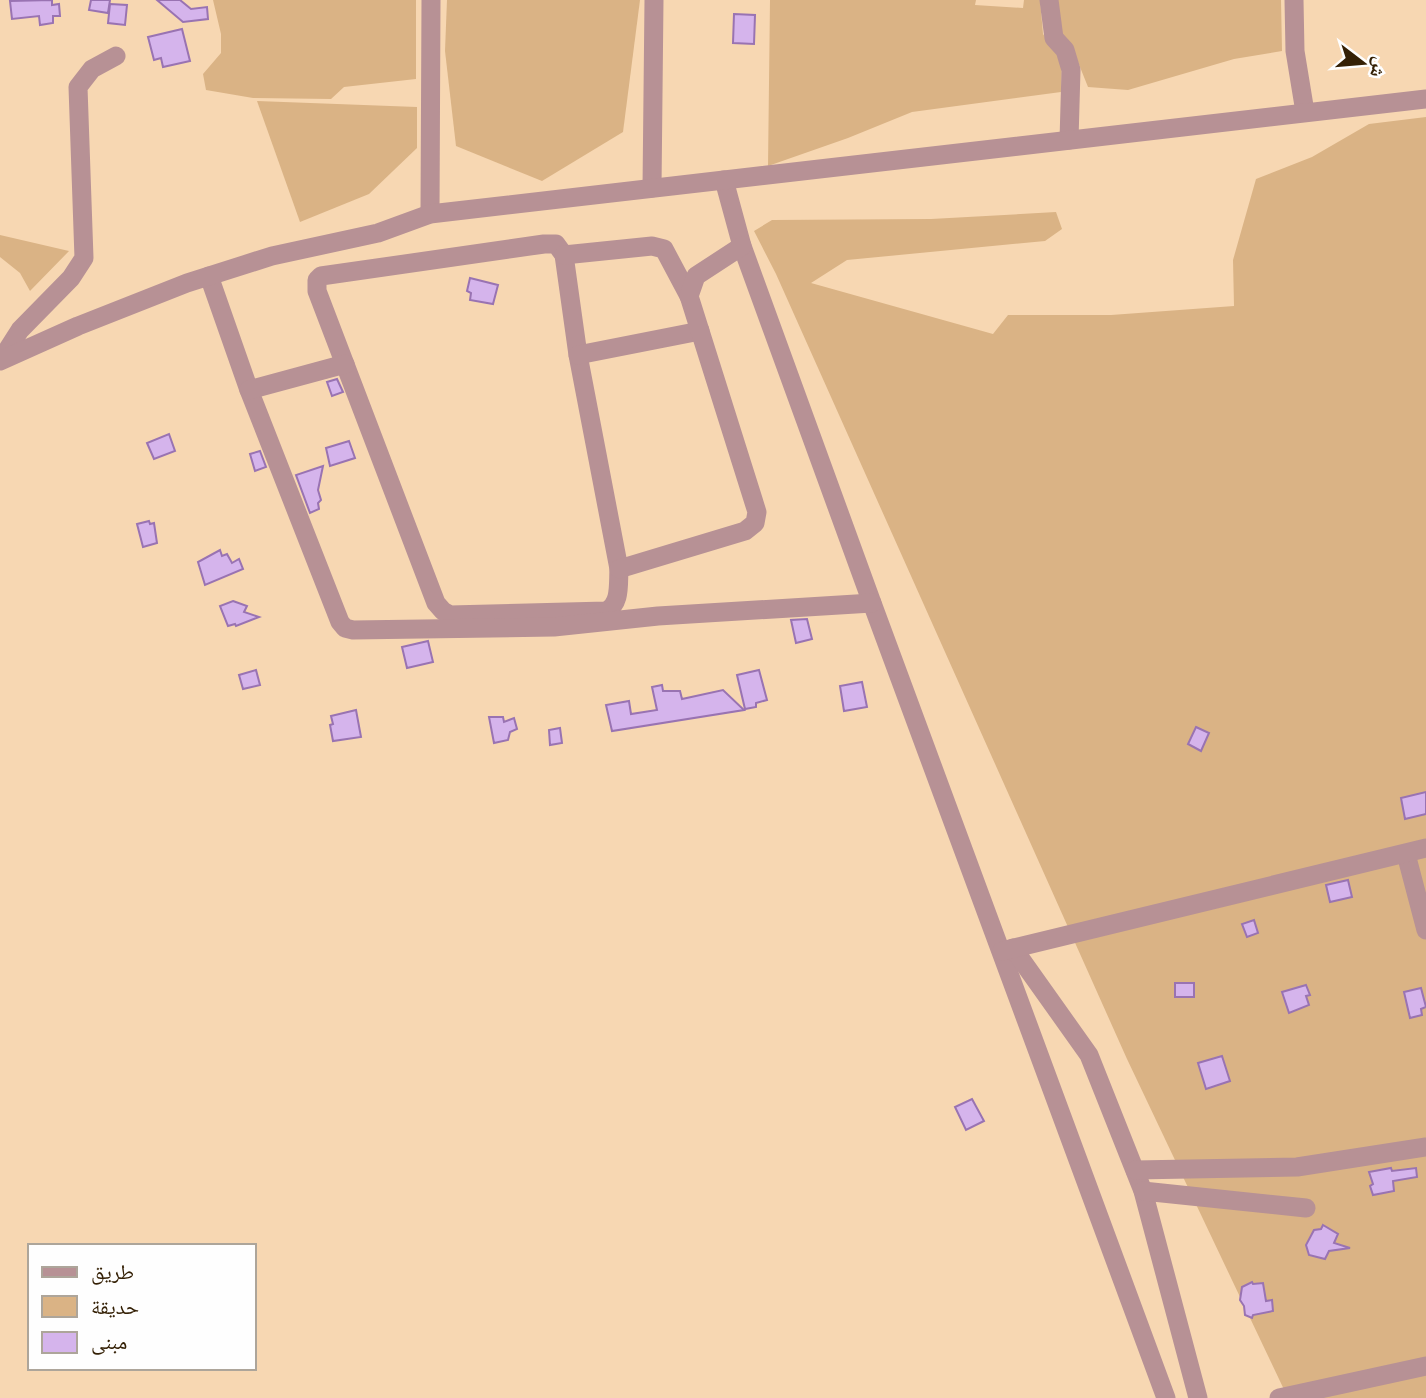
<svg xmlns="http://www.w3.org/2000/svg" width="1426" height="1398" font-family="'Work Sans','Noto Naskh Arabic',sans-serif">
<rect width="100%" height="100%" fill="#f7d7b2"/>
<!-- green -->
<g fill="#dab385">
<polygon points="213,0 416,0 416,79 344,87 331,99 253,98 206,90 203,74 221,53 221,34"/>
<polygon points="447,0 640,0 623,132 542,181 456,146 445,51"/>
<polygon points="770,0 976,0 975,5 1023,8 1024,0 1040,0 1043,34 1062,61 1061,92 912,112 848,138 768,166"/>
<polygon points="1053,0 1281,0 1282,51 1234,59 1128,90 1088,87 1076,57 1060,35"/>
<polygon points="257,101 417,107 417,148 369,194 300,222"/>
<polygon points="1426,117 1426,1398 1288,1398 1127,1059 776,274 754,231 772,220 931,219 1056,212 1062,229 1045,241 847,260 811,283 993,334 1008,315 1111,315 1234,306 1233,260 1256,179 1312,157 1369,124"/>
<polygon points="0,235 69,251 30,291 20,273 0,257"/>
</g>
<!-- building -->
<g fill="#d5b4ec" stroke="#9973b2" stroke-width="2">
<polygon points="52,0 52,5 59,4 60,16 53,16 53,23 40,25 39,16 12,19 10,1"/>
<polygon points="91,0 110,0 108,13 89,10"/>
<polygon points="157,0 180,0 191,9 207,7 208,19 183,22"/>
<polygon points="110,4 127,5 125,25 108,23"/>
<polygon points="734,14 755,15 754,44 733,43"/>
<polygon points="182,29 190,61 163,67 161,58 154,60 148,37"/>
<polygon points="470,278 498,285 493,304 470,300 471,293 467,291"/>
<polygon points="337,379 343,392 332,396 327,382"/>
<polygon points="169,434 175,451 154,459 147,443"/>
<polygon points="349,441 355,458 330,466 326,448"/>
<polygon points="260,451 266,467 255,471 250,454"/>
<polygon points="323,466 318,490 321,500 318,503 319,509 310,513 296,475"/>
<polygon points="149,521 150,524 154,523 157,543 143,547 137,524"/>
<polygon points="220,550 222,556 227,554 232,563 239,559 243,569 205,585 198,562"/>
<polygon points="233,601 247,606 244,612 259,617 236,626 235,624 228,626 220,606"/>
<polygon points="807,619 812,639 796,643 791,620"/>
<polygon points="428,641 433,662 407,668 402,647"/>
<polygon points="256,670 260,685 243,689 239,675"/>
<polygon points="759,670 767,700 756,703 756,707 745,709 737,675"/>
<polygon points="862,682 867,707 844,711 840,686"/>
<polygon points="662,685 663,691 680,691 682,699 723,690 744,710 612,731 606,705 629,701 631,714 657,710 652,687"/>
<polygon points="356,710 361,737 333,741 330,725 333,724 331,716"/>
<polygon points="489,717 503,717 504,722 514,718 517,729 510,732 508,740 494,743"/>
<polygon points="1196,727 1209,733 1201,751 1188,744"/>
<polygon points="560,728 562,743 550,745 549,730"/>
<polygon points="1426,792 1426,814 1405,819 1401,798"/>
<polygon points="1348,880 1352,897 1330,902 1326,885"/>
<polygon points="1254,920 1258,933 1247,937 1242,924"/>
<rect x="1175" y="983" width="19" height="14"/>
<polygon points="1306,985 1310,995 1306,996 1309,1005 1289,1013 1282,992"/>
<polygon points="1421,988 1426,1007 1421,1009 1422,1015 1410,1018 1404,992"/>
<polygon points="1222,1056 1230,1081 1206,1089 1198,1063"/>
<polygon points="972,1099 984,1121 966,1130 955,1107"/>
<polygon points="1391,1168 1392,1171 1416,1168 1417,1177 1393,1181 1394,1191 1373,1195 1370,1186 1373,1184 1369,1172"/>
<polygon points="1323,1225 1338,1234 1334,1243 1350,1248 1329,1251 1325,1259 1309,1255 1306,1245 1314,1230 1321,1229"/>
<polygon points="1252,1282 1253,1284 1263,1283 1266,1301 1272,1300 1273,1311 1253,1315 1252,1318 1245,1315 1244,1306 1240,1300 1242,1287"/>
</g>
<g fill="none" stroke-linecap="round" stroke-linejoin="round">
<!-- minor -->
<g stroke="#b79195" stroke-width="19">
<polyline points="1049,0 1054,38 1065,50 1071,70 1069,140"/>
<polyline points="1294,0 1295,51 1305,112"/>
<polyline points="724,180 742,246 872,603 1166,1398"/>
<polyline points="652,188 654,0"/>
<polyline points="430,214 431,0"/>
<path d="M544,244H556L564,255L578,355L619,569C618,584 621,604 606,611L450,615L443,611L436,603L317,291V280L321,276Z"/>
<polyline points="564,255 652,246 664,249 689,296"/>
<polyline points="209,276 249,390 340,622 345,628 353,630 554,627 658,616 872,603"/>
<polyline points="578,355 700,331"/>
<polyline points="1,360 20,330 71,278 84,258 78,87 92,69 116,56"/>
<polyline points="0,361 78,326 187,283 272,256 378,233 430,214 1426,99"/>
<polyline points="249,390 345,364"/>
<polyline points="619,569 745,531 755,523 757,512 689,296 696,276 742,246"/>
<polyline points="1406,854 1426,930"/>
<polyline points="1013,948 1089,1055 1143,1191 1198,1398"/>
<polyline points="1002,951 1426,848"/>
<polyline points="1135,1170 1297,1167 1426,1147"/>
<polyline points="1143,1191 1306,1208"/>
<polyline points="1279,1398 1426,1366"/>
</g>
</g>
<!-- legend -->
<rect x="28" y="1244" width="228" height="126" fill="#fefefe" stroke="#ada59a" stroke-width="2"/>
<rect x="42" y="1267" width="35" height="10" fill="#b79195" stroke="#ada59a" stroke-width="2"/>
<text x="91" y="1279" font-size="21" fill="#342005">طريق</text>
<rect x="42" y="1296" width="35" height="21" fill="#dab385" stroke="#ada59a" stroke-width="2"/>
<text x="91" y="1314" font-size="21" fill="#342005">حديقة</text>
<rect x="42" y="1332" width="35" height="21" fill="#d5b4ec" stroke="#ada59a" stroke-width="2"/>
<text x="91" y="1349" font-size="21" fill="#342005">مبنى</text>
<!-- north arrow -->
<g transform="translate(1363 63) rotate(106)" stroke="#fefefe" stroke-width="5" paint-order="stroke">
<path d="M0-5L12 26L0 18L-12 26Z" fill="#342005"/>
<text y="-10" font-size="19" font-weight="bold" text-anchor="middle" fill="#342005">ش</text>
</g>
</svg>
